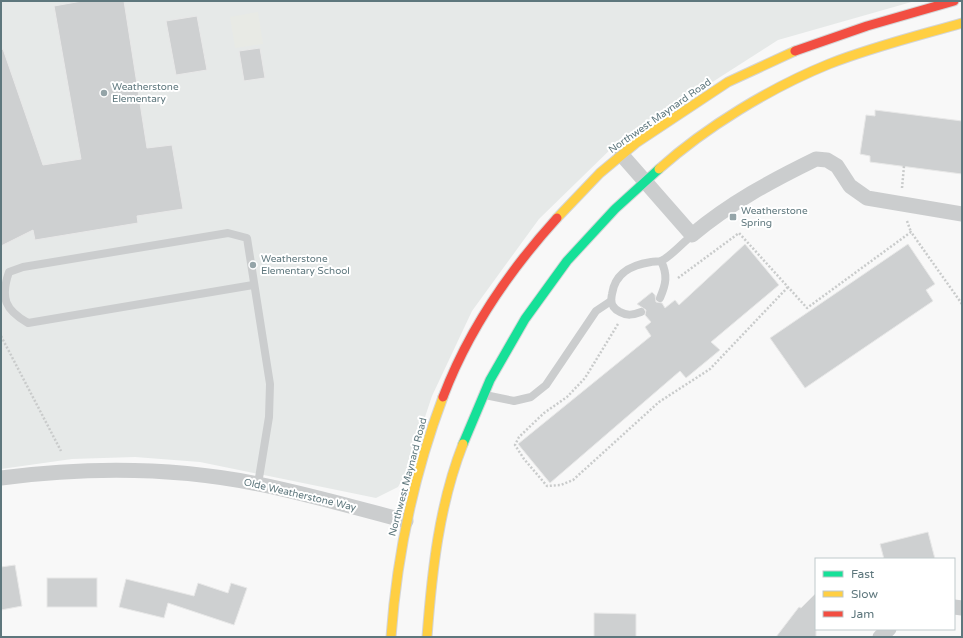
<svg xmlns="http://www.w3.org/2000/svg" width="963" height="638" font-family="'Varela Round',sans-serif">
<rect width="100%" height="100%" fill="#f8f8f8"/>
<!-- built -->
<polygon fill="#e6e9e8" points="1,1 915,1 778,40 617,143 539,219 472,311 432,396 407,471 398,487 376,498 200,462 135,457 72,459 1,469"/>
<!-- green -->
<polygon fill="#e8eae5" points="258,12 263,44 235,48 230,17"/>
<!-- building -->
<g fill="#ced0d1" stroke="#e8e8e8">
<polygon points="82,1 124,1 147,148 172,145 183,209 137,216 138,223 35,240 33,230 1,246 1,50 3,49 43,165 81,159 54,6"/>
<polygon points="197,16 207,70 176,75 166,21"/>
<polygon points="260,48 265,78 244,81 239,51"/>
<polygon points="875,110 962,121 962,174 870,162 870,156 860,154 866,115 875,116"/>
<polygon points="745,244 779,285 711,342 720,350 686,378 680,371 550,483 518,444 651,336 645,327 651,322 645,315 646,310 637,304 652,292 655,295 656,302 662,303 665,308 675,300 679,305"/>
<polygon points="908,244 935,284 926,290 933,301 805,388 770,338"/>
<polygon points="928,532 935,559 884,559 880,544"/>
<polygon points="15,565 22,606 1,610 1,567"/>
<rect x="47" y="578" width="50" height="29"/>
<polygon points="126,579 194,596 198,583 228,593 231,583 247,588 234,625 168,603 164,618 119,607"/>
<polygon points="816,593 816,637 776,637 799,607 801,608"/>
<polygon points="594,613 636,614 636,637 594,637"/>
</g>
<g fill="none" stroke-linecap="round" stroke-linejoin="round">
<defs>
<polyline id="fast" points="463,444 490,380 525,319 567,261 615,209 659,169"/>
<g id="slow">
<path d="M659,169C706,127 770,88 829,64C872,47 917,36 962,23"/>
<polyline points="557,218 600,173 636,143 728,82 795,51"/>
<path d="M391,637C397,553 413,477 443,397"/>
<path d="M427,637C432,571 439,505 463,444"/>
</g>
<g id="jam">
<polyline points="795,51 867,26 954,1"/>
<path d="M443,397C468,331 509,271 557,218"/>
</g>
</defs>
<!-- fast casing -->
<use href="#fast" stroke="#d4d5d6" stroke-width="11"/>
<!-- slow casing -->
<use href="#slow" stroke="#d4d5d6" stroke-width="11"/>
<!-- jam casing -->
<use href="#jam" stroke="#d4d5d6" stroke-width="11"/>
<!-- path -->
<g stroke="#c9cbcb" stroke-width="2.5" stroke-dasharray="2 2" stroke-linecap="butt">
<polyline points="902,188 904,166"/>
<polyline points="907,221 911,232"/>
<polyline points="678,278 739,233 807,308 911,232 962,304"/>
<polyline points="618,324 585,378 567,397 544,413 519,437 515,445 524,459 547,486 561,485 573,480 659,402 710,369 788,287"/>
<polyline points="1,336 61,451"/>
</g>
<!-- lane -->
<g stroke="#cbcdce" stroke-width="8">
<path d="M253,285L28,323C5,310 0,298 9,272L23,267L228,233L247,238L270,384L269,417L258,484"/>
<path d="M660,298C666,284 668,275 661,261"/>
<path d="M641,312C633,315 627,316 620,312C612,308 610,303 612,294C615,273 631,265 651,262C654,261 658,262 661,261C669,258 685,241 692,235"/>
<polyline points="485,395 514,401 531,397 546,385 596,311 611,301"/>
</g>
<!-- street -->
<g stroke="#cbcdce" stroke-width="15">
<path d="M621,154L692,235C730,203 771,181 816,159L827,160L837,166L850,186L867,198L962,214"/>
<path d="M1,478C86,467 174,467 258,484C308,494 357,508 406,521"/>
<polyline points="954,607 962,608"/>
<polyline points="880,637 889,629"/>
</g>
<!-- fast -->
<use href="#fast" stroke="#16e098" stroke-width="9"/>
<!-- slow -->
<use href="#slow" stroke="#ffcf43" stroke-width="9"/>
<!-- jam -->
<use href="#jam" stroke="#f24e42" stroke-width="9"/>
</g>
<!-- markers -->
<g fill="#94a4a8" stroke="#fff" stroke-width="1.5">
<circle cx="104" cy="93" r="4"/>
<rect x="729" y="213" width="8" height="8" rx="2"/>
<circle cx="253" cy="265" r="4"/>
</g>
<g text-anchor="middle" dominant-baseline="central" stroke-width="4" stroke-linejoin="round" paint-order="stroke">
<!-- poi labels -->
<g font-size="10" fill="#5e777d" stroke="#fff" text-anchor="start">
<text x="112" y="87">Weatherstone<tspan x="112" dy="12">Elementary</tspan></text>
<text x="741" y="211">Weatherstone<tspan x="741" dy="12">Spring</tspan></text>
<text x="261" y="259">Weatherstone<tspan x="261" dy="12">Elementary School</tspan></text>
</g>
<!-- street labels -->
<g font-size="10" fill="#5e777d" stroke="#fff">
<text transform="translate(660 116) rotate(-35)">Northwest Maynard Road</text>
<text transform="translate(408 477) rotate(-75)">Northwest Maynard Road</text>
<text transform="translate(300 495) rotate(13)">Olde Weatherstone Way</text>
</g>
</g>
<!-- border -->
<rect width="963" height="638" fill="none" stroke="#5e777d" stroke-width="4"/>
<!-- legend -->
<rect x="815" y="558" width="140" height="72" fill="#ffffff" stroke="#bfc9cb"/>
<rect x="823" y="571" width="20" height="6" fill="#16e098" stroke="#bfc9cb"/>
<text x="851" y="578" font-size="12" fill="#5e777d">Fast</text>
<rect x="823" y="591" width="20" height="6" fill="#ffcf43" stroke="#bfc9cb"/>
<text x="851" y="598" font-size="12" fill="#5e777d">Slow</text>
<rect x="823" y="611" width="20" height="6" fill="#f24e42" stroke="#bfc9cb"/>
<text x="851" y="618" font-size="12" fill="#5e777d">Jam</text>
</svg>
